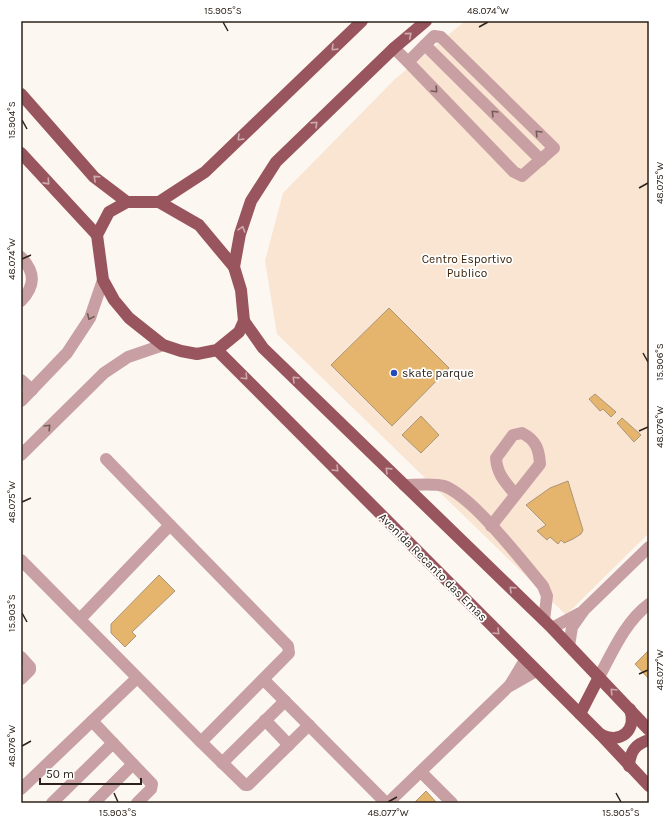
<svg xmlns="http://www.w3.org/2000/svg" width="670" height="824" font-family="Karla,sans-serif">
<rect width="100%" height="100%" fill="#fdf7f2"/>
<!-- green -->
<polygon fill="#f9e5d2" points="465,21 649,21 649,533 566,615 277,334 265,261 283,193 395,79"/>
<!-- building -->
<g fill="#e6b56d" stroke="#aa9577">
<polygon points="389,308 449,368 392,426 331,365"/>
<polygon points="595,394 616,412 611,417 603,409 600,411 589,399"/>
<polygon points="421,416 439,435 421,453 402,435"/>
<polygon points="622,418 641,435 634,442 617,423"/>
<polygon points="568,481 583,530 581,534 573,539 564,543 561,540 558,544 550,537 547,540 537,531 546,525 526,505 550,488"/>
<polygon points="159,575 175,591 132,632 136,636 125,647 111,633 111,624"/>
<polygon points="649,650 649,679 635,664"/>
<polygon points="426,791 437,803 414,803"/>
</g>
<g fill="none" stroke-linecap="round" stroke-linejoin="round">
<!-- minor -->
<g stroke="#c8a0a3" stroke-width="12">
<polyline points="425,45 541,160"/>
<polyline points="394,48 408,62 514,172 522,176 554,148 441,37 434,36 408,62"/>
<path d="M21,257C36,273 35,286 21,301"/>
<polyline points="21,380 32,390"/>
<polyline points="21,401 67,353 90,318 103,280"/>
<polyline points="21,455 104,373 128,357 163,345"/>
<polyline points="106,459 170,525"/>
<path d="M404,485C414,485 434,483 444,486C472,496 522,561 543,586L547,596L544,620"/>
<path d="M491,526L540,464C539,449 536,440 522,433L513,435L496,458C497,474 505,482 515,494"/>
<polyline points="21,560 201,742 289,653 288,646 170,525 80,619"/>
<polyline points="552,628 580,613"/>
<polyline points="569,646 572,627 584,610 649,547"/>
<polyline points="21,657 30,667 30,670 21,679"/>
<path d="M599,677C613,651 625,622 649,604"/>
<polyline points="264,680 386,803"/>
<polyline points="510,685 525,660"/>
<polyline points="265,720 289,745"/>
<polyline points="92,721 152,784 151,789 137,803"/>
<polyline points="201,742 245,785 248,785 309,725"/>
<polyline points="222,763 285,701"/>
<polyline points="421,772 452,803"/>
<polyline points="21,789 137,678"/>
<polyline points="52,803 113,743"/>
<polyline points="94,803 133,764"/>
<polyline points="388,803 508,687 536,671"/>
</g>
<!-- major -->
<g stroke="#99555d" stroke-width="12">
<polyline points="21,94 94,177 127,202"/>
<polyline points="21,153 97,235"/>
<polygon points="127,202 159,202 199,225 234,267 241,290 244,321 239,332 217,350 197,354 181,351 163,345 129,318 114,300 103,280 97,235 109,212"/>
<polyline points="159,202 205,172 362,21"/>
<polyline points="234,267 240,234 251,201 276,162 394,48 426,21"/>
<polyline points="244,321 263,348 552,628 649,730"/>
<polyline points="217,350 600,734 649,786"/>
<polyline points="580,714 599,677"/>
<path d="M600,734C621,745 637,730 630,709"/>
<path d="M629,766C630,752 635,744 649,740"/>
</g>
</g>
<!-- one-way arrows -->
<defs><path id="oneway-chevron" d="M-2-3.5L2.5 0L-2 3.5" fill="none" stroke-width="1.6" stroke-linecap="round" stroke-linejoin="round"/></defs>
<g stroke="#ccaaae">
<use href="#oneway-chevron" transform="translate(409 35) rotate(-40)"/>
<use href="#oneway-chevron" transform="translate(334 48) rotate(136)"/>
<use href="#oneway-chevron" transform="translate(315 124) rotate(-44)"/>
<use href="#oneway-chevron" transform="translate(240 138) rotate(136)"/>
<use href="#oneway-chevron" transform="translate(96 178) rotate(-138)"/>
<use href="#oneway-chevron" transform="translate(47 182) rotate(48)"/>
<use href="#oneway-chevron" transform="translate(242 229) rotate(-72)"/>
<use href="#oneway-chevron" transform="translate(245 377) rotate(45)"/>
<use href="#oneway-chevron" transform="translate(295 379) rotate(-136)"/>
<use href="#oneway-chevron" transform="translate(336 469) rotate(45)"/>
<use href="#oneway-chevron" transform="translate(388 470) rotate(-136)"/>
<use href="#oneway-chevron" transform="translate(512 589) rotate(-136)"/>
<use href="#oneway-chevron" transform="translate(497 632) rotate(45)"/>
<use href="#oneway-chevron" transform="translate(613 691) rotate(-134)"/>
</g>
<g stroke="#735b57">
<use href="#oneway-chevron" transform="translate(435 90) rotate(46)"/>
<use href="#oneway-chevron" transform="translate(494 113) rotate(-135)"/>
<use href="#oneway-chevron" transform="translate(538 133) rotate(-135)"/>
<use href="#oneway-chevron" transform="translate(90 317) rotate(114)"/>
<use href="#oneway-chevron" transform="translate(48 427) rotate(-46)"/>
</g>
<!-- ticks -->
<path fill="none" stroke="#2d2219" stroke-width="1.5" d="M223,22L228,31M479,27L488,22M22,120L27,129M639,188L648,183M22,259L31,255M643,353L648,362M639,431L648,427M22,502L31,498M22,613L27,622M639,674L648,670M22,746L31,741M114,793L118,802M616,793L621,802M388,802L397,797"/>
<!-- markers -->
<circle fill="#2449b8" stroke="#fff" stroke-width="1.5" cx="394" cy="373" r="4"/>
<g text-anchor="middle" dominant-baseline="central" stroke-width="3.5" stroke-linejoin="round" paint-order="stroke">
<!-- park labels -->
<g font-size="12" fill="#3c2308" stroke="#fff">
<text x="467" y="259">Centro Esportivo<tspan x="467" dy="14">Publico</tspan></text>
</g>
<!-- poi labels -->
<g font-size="12" fill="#2d2219" stroke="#fff" text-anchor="start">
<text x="402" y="373">skate parque</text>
</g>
<!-- street labels -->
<g font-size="12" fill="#2d2219" stroke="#fff">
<text transform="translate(433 567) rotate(45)">Avenida Recanto das Emas</text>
</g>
</g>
<!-- border -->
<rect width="670" height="824" fill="none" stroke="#ffffff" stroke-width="44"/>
<!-- scale -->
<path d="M40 778v6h101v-6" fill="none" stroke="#2d2219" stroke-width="2"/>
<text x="46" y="778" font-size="12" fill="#2d2219" stroke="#ffffff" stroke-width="3" paint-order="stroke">50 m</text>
<rect x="22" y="22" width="626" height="780" fill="none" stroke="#2d2219" stroke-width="1.5"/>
<g font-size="10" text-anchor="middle" fill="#2d2219">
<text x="223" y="14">15.905°S</text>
<text x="488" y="14">48.074°W</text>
<text transform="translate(11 120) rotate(-90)" y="4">15.904°S</text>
<text transform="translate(659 183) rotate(-90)" y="4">48.075°W</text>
<text transform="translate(11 259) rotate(-90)" y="4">48.074°W</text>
<text transform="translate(659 362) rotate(-90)" y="4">15.906°S</text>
<text transform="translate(659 427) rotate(-90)" y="4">48.076°W</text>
<text transform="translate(11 502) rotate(-90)" y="4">48.075°W</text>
<text transform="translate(11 613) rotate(-90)" y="4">15.903°S</text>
<text transform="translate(659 670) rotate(-90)" y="4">48.077°W</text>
<text transform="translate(11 746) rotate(-90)" y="4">48.076°W</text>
<text x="118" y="816">15.903°S</text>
<text x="388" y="816">48.077°W</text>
<text x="621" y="816">15.905°S</text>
</g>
</svg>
